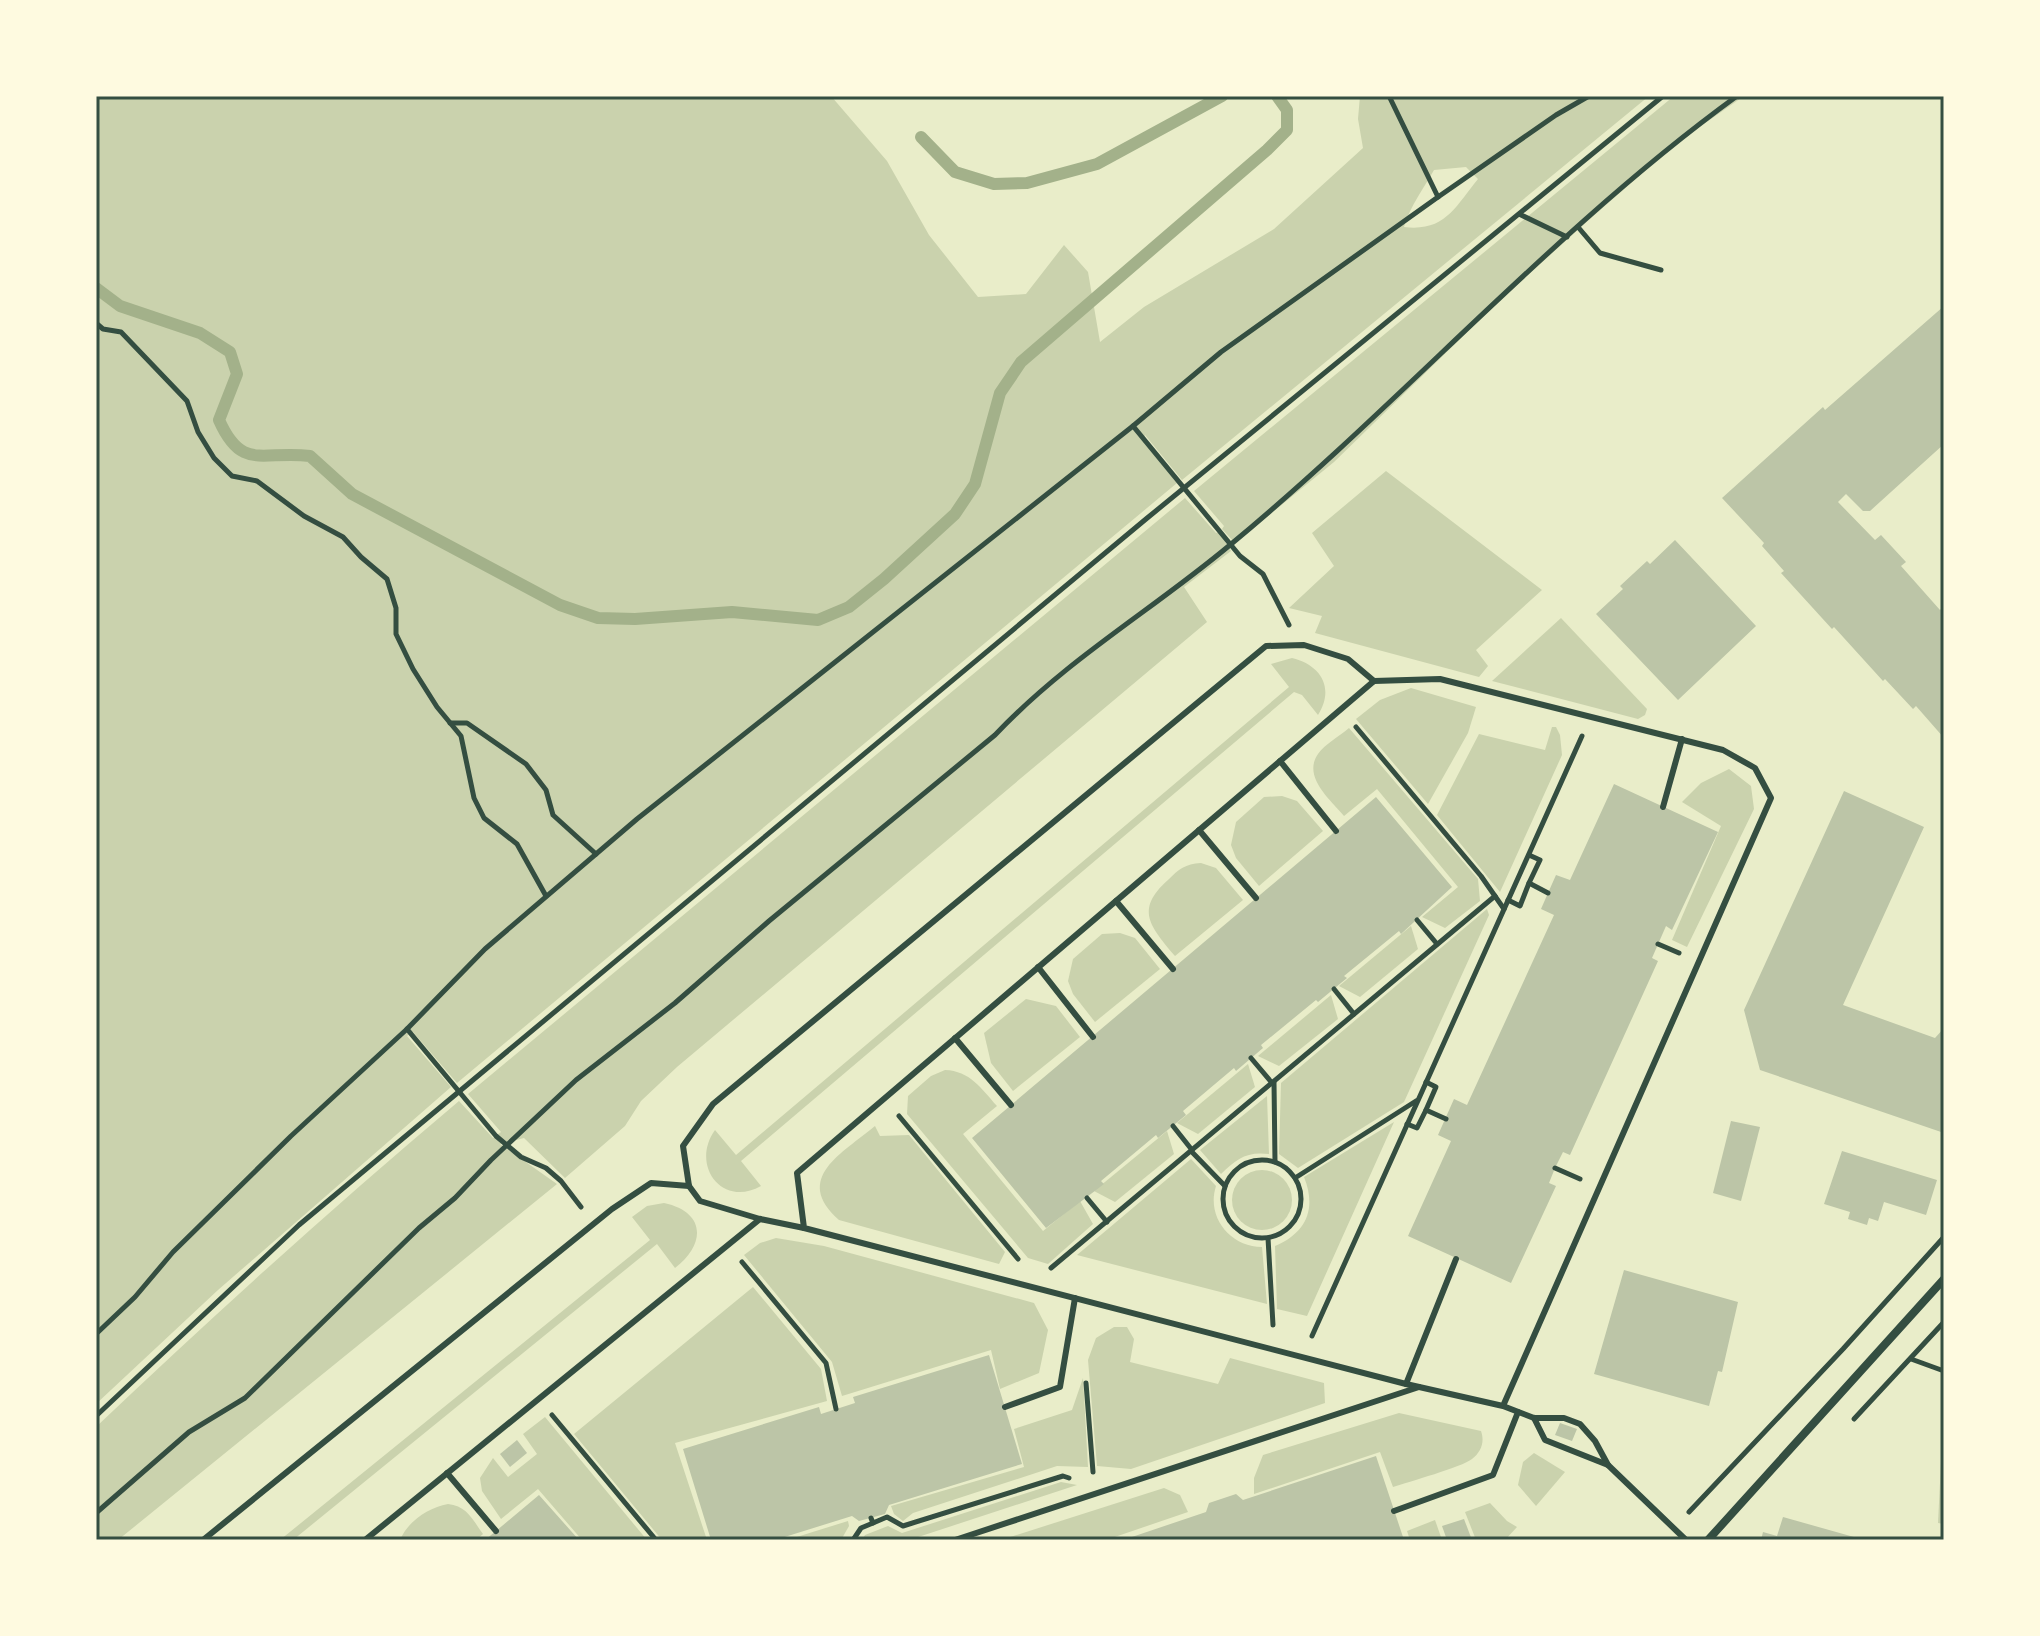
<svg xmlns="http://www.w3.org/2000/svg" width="2040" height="1636" font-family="Lato,sans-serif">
<rect width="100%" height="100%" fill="#e9edc9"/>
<!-- green -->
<g fill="#cad2ad" fill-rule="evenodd">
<path d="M96,96H831L887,161L929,235L978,297L1026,294L1064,245L1088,272L1100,342L1144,307L1274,229L1363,148L1358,119L1360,96H1649L1182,480L1145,435L1143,441L1177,483L457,1083L413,1032L407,1036L451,1087L218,1290L96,1404ZM1466,167L1478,179C1455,207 1445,232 1404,227C1411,204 1423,190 1434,170Z"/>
<polygon points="1674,96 1744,96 1678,142 1591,218 1497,303 1334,462 1235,543 1222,529 1224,526 1194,491"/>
<polygon points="1386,471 1542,590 1476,650 1488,666 1479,677 1315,633 1322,616 1289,608 1334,566 1312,533"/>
<path d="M1185,498L1216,533L1219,532L1231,551L1184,587L1207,622L677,1067L641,1101L625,1126L565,1178L524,1138L500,1144L557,1184L118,1540H96V1427C214,1315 334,1206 459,1101L493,1138L501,1132L468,1094Z"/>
<polygon points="1561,618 1647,709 1645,715 1638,719 1492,681"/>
<path d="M1292,658C1321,665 1335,688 1318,715L1302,695L1294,692L741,1161L761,1186C722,1208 690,1165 715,1130L736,1155L1289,687L1271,664Z"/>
<polygon points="1411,688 1476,707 1468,733 1428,804 1356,719 1380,700"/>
<polygon points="1552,727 1556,727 1560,735 1562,755 1500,892 1437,815 1479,734 1545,750"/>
<path d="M1349,728L1478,879L1480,901L1445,928L1422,917L1458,887L1377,789L1344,816C1331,800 1302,777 1318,754C1325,744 1340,736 1349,728Z"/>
<polygon points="1729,769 1751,786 1754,809 1687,947 1672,940 1721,826 1682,802 1701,783"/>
<polygon points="1282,796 1297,801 1323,831 1259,886 1236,858 1231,845 1236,822 1264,797"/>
<path d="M1201,863L1216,868L1243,900L1175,956C1151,927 1134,910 1168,880C1179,869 1185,864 1201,863Z"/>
<polygon points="1487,909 1489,915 1404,1102 1298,1168 1279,1154 1281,1083"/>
<polygon points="1411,926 1418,949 1360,997 1339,986"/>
<polygon points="1120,933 1135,938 1160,969 1095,1022 1073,994 1068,981 1073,959 1102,934"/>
<polygon points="1331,995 1338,1019 1279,1066 1258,1056"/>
<polygon points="1026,999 1056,1006 1080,1037 1013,1091 991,1063 984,1033"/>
<polygon points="1248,1064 1255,1087 1198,1134 1177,1123"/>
<path d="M945,1070C970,1071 981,1088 997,1106L963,1134L1043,1231L1080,1201L1093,1224L1048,1264L1028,1258L907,1114L908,1096L931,1076Z"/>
<path d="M1267,1096L1269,1154C1247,1151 1236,1159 1221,1174L1200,1150Z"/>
<path d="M1394,1122L1307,1316L1277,1309L1275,1246C1306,1233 1317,1209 1304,1177Z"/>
<path d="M875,1126L880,1136L909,1135L1005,1252L999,1264L839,1220C792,1178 843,1153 875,1126Z"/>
<polygon points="1167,1131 1174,1154 1115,1202 1094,1191"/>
<path d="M1191,1159L1216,1186C1206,1217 1230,1247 1262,1247L1267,1304L1077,1255Z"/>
<circle cx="1262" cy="1200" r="30"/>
<path d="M664,1203C706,1212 706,1244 675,1268L657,1244L293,1540H280L650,1240L632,1217L647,1206Z"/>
<polygon points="776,1238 824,1246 1034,1303 1048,1330 1039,1373 1000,1389 991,1350 842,1396 832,1362 744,1255 760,1243"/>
<polygon points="753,1287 821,1369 827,1401 675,1443 707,1540 662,1540 574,1434"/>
<polygon points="1114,1327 1127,1327 1134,1339 1130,1362 1218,1384 1230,1358 1324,1383 1325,1403 1131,1469 1097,1466 1088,1360 1096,1338"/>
<polygon points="1083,1378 1088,1467 1057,1466 913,1513 903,1521 894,1514 891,1506 1024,1467 1014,1429 1072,1410"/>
<path d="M1399,1413L1481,1431C1485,1442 1481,1452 1472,1459C1462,1467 1408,1482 1393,1487L1380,1452L1254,1494V1478L1263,1455Z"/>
<polygon points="545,1417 647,1540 582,1540 538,1489 501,1519 482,1491 480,1478 493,1458 508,1477 537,1454 523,1434"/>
<polygon points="1944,1441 1944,1524 1938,1523 1942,1442"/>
<polygon points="1534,1453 1565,1472 1536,1506 1518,1485 1523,1462"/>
<polygon points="1061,1482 1077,1485 909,1540 862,1540 865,1535 888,1526 902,1533"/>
<polygon points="1164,1488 1180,1495 1188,1512 1106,1540 1001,1540"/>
<polygon points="1490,1503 1507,1521 1517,1527 1505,1540 1476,1540 1465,1512"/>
<path d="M448,1504C467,1506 472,1519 483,1534L476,1540H400C408,1521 428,1508 448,1504Z"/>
<polygon points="1435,1520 1442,1540 1410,1540 1407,1531"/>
<polygon points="848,1521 849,1526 841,1540 787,1540"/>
</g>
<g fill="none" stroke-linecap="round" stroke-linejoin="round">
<!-- stream -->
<g stroke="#a3b18a" stroke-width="12">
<polyline points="921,137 955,172 994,184 1027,183 1097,164 1222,96"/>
<path d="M96,288L120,306L200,333L230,352L237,374L219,420C242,472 263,450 310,456L352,494L560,605L598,618L635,619L732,612L818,620L849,607L884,579L955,514L975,484L1000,393L1021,362L1267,150L1287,130V110L1277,96"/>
</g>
</g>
<!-- building -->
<g fill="#bcc5a7">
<polygon points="1944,306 1944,444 1870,511 1863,511 1846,494 1838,502 1875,540 1881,535 1906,562 1901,566 1940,610 1944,606 1944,738 1916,706 1913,709 1885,679 1883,681 1834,627 1832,629 1781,573 1784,571 1762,546 1764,543 1722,498 1823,407 1825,410"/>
<polygon points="1675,540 1756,626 1678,700 1596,614 1623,589 1620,586 1647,561 1650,564"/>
<polygon points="1614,784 1718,832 1672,930 1666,926 1652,958 1658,961 1570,1155 1563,1152 1555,1168 1549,1183 1556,1186 1511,1283 1408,1236 1451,1141 1438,1135 1454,1099 1467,1105 1554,915 1541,909 1548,893 1556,875 1570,880"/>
<polygon points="1844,791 1924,827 1843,1005 1935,1038 1944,1028 1944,1133 1760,1070 1744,1010"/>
<polygon points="1376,797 1452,887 1401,934 1399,931 1344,976 1347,978 1318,1002 1316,1000 1261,1045 1263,1048 1236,1071 1234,1068 1183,1111 1186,1115 1158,1138 1156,1135 1101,1181 1104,1184 1046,1228 972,1138"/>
<polygon points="1731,1121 1760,1127 1741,1201 1713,1193"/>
<polygon points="1842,1151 1937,1180 1926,1215 1884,1202 1878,1221 1869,1218 1867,1225 1848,1219 1850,1212 1824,1204"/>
<polygon points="1624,1270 1738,1302 1722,1372 1718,1371 1709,1406 1594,1374"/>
<polygon points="989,1355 1022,1464 889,1505 885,1514 859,1521 852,1516 775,1540 711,1540 683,1449 819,1407 821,1414 855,1403 853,1397"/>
<polygon points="1560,1423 1577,1429 1572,1441 1555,1435"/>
<polygon points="517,1440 527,1453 510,1467 500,1454"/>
<polygon points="1376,1456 1404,1540 1123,1540 1206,1512 1209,1503 1236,1494 1243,1500"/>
<polygon points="539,1495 579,1540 485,1540 496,1531"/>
<polygon points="1783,1517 1861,1539 1861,1540 1761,1540 1763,1532 1777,1536"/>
<polygon points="1464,1519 1472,1540 1447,1540 1442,1526"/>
</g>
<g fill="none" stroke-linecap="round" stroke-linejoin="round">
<!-- path -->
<g stroke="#344e41" stroke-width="5">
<polyline points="1389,96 1438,197"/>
<polyline points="1519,214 1567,237"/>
<polyline points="1578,227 1600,253 1661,270"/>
<polyline points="96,323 103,329 121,332 187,401 198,432 214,458 232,476 257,481 304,516 343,537 361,557 387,579 396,608 396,634 413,669 437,707 461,736 474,798 484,818 517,844 546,896"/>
<polyline points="1133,426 1240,556 1263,574 1289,625"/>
<polyline points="450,723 467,723 526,764 546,790 553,815 596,854"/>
<polyline points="1356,727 1481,876 1504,909"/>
<polyline points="1529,855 1540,860 1529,883 1548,893"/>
<polyline points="1508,900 1520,906 1529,883"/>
<polyline points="1417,920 1437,944"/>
<polyline points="1658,944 1679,953"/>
<polyline points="1334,989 1354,1014"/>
<polyline points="407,1029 496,1136 521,1157 546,1168 561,1181 581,1207"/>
<polyline points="1251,1058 1272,1083"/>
<polyline points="1274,1082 1275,1162"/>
<polyline points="1426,1082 1436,1087 1426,1110 1446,1119"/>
<polyline points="899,1116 1018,1259"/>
<polyline points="1407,1124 1417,1128 1426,1110"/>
<polyline points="1173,1126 1192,1150"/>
<polyline points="1191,1151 1225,1186"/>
<circle cx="1262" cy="1199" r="39"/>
<polyline points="1555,1168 1580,1179"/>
<polyline points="1295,1178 1416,1101"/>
<polyline points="1087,1198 1107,1222"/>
<polyline points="1268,1238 1273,1325"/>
<polyline points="742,1262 826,1363 836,1409"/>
<polyline points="1051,1268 1495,896"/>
<polyline points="96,1334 135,1297 173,1252 291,1136 407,1029 485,949 637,819 1133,426 1221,352 1438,197 1556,115 1589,96"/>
<polyline points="1312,1336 1582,736"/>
<polyline points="1911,1359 1944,1371"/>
<polyline points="1086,1383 1093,1472"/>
<polyline points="552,1415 656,1540"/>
<polyline points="96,1416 299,1225 1146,519 1663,96"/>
<polyline points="1854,1419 1944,1322"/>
<polyline points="1689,1512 1843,1349 1944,1237"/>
<path d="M96,1513L189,1432L245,1398L419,1228L455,1198L491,1160L576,1080L675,1003L769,921L995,735C1067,659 1151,611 1230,545C1404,401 1554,229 1737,96"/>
<polyline points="871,1518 873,1523 887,1517 903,1526 1063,1476 1069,1478"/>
<polyline points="853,1540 861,1528 873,1523"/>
</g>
<!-- service -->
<g stroke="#344e41" stroke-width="6">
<polyline points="1280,761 1336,831"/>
<polyline points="1663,807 1682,739"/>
<polyline points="1199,830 1256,898"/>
<polyline points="1116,901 1173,969"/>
<polyline points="1038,967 1093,1037"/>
<polyline points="955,1038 1011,1105"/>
<polyline points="804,1228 760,1219 700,1201 689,1186 683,1146 713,1104 1266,646 1304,645 1348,659 1374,681"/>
<polyline points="1406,1384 1456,1259"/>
<polyline points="1503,1406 1771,798 1755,768 1723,750 1440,679 1374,681 797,1173 804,1228 1406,1384 1503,1406 1534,1418 1564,1418 1580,1424 1595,1441 1608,1465 1686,1540"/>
<polyline points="1005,1407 1060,1387 1075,1298"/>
<polyline points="1534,1418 1545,1440 1608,1465"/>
<polyline points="447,1473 496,1531"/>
<polyline points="1394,1511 1493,1475 1518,1412"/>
<polyline points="203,1540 612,1209 651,1183 689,1186"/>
<polyline points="365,1540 760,1219"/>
<polyline points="955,1540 1419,1387"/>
</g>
<!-- minor -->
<polyline stroke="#344e41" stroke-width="8" points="1708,1540 1944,1279"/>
</g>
<!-- border -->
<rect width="2040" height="1636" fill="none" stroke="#fefae0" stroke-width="196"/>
<rect x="98" y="98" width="1844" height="1440" fill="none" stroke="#344e41" stroke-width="3"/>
</svg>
